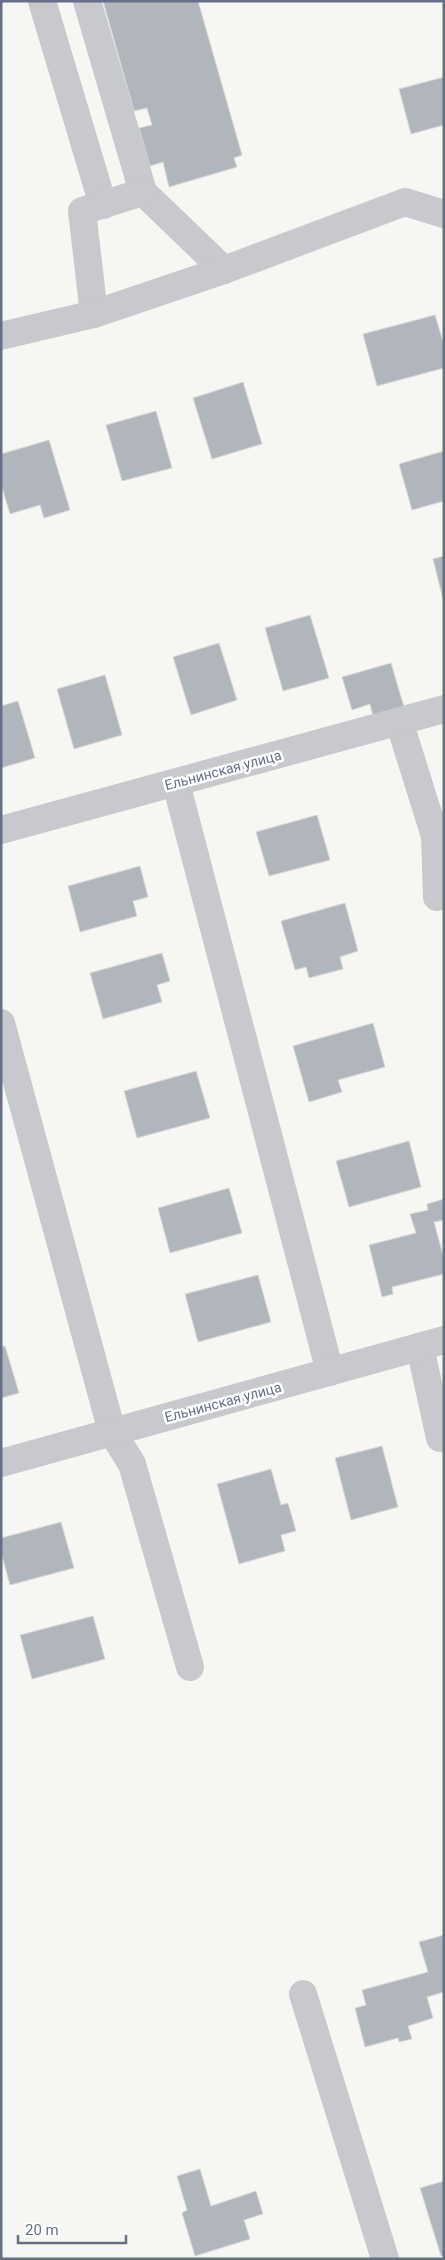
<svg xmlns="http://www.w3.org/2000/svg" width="445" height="2260" font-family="Roboto,sans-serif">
<rect width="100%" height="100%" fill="#f6f7f3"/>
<!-- building -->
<g fill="#b1b6bd" stroke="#d8d8d6">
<polygon points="103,1 198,1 242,155 234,158 237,167 169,187 163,162 150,166 139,128 152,125 147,108 134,111"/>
<polygon points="444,77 444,125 411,134 399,89"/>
<polygon points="435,315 444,345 444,368 377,386 363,334"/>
<polygon points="243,382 262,444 212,459 193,398"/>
<polygon points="156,411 172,468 122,481 106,425"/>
<polygon points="49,440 70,510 44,518 40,505 10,514 1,484 1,454"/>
<polygon points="444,451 444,501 412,510 399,464"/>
<polygon points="444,556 444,603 433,559"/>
<polygon points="310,615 329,678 283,691 265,628"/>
<polygon points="219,643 237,700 191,715 173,657"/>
<polygon points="391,663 404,707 373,716 370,704 352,710 342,677"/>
<polygon points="105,675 122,735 74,749 57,689"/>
<polygon points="18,701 35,758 1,768 1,706"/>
<polygon points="317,815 330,860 269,876 256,832"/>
<polygon points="140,866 148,897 133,901 137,916 80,932 68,886"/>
<polygon points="345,903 358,951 340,957 343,969 309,978 306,967 295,970 281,921"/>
<polygon points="162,953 170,981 157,985 162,1002 103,1019 90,973"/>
<polygon points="373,1023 385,1067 338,1080 342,1092 309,1102 293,1046"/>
<polygon points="196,1071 210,1118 137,1138 124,1091"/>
<polygon points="409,1141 421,1187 349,1207 336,1161"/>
<polygon points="229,1188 242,1233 170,1253 158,1208"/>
<polygon points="444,1199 444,1220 434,1222 444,1259 444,1274 392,1287 393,1294 382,1297 369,1245 416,1233 410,1214 428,1210 427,1204"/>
<polygon points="258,1275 271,1322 198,1342 185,1294"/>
<polygon points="5,1346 19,1393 1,1398 1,1347"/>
<polygon points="382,1446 398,1507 351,1520 335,1458"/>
<polygon points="271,1469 281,1505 288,1503 296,1531 281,1535 285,1551 239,1564 217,1484"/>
<polygon points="61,1522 74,1568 10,1585 1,1552 1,1538"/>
<polygon points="93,1616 105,1659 32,1679 20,1635"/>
<polygon points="444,1935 444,1992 427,1997 433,2018 408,2026 412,2039 399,2042 398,2038 365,2047 355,2008 366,2005 362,1990 428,1972 419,1942"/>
<polygon points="200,2169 211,2206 256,2191 263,2214 244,2220 250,2239 195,2256 182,2213 187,2210 177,2176"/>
<polygon points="444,2181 444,2255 441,2256 420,2188"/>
</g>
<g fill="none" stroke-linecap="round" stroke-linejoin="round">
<!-- minor -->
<g stroke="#c7c9cd" stroke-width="28">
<polyline points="42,1 103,205"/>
<polyline points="87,1 143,192 224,270"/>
<polyline points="94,314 82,211 143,192"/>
<polyline points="1,336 94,314 224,270 405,202 444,214"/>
<polyline points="399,721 435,836 437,897"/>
<polyline points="176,783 330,1372"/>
<polyline points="1,830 444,709"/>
<polyline points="1,1023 112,1432 132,1464 190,1667"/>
<polyline points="420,1347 440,1438"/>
<polyline points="1,1463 444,1340"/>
<polyline points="303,1994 385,2259"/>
</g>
</g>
<g text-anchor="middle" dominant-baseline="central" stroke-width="5" stroke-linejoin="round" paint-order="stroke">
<!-- street labels -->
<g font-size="14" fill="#657085" stroke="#fff">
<text transform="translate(223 770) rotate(-15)">Ельнинская улица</text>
<text transform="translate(223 1402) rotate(-15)">Ельнинская улица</text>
</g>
</g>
<!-- border -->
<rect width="445" height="2260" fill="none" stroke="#657085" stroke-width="5"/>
<!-- scale -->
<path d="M18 2235v8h108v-8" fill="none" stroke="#657085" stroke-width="2.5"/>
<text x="25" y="2235" font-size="15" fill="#657085" stroke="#ffffff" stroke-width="4" paint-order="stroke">20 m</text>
</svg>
